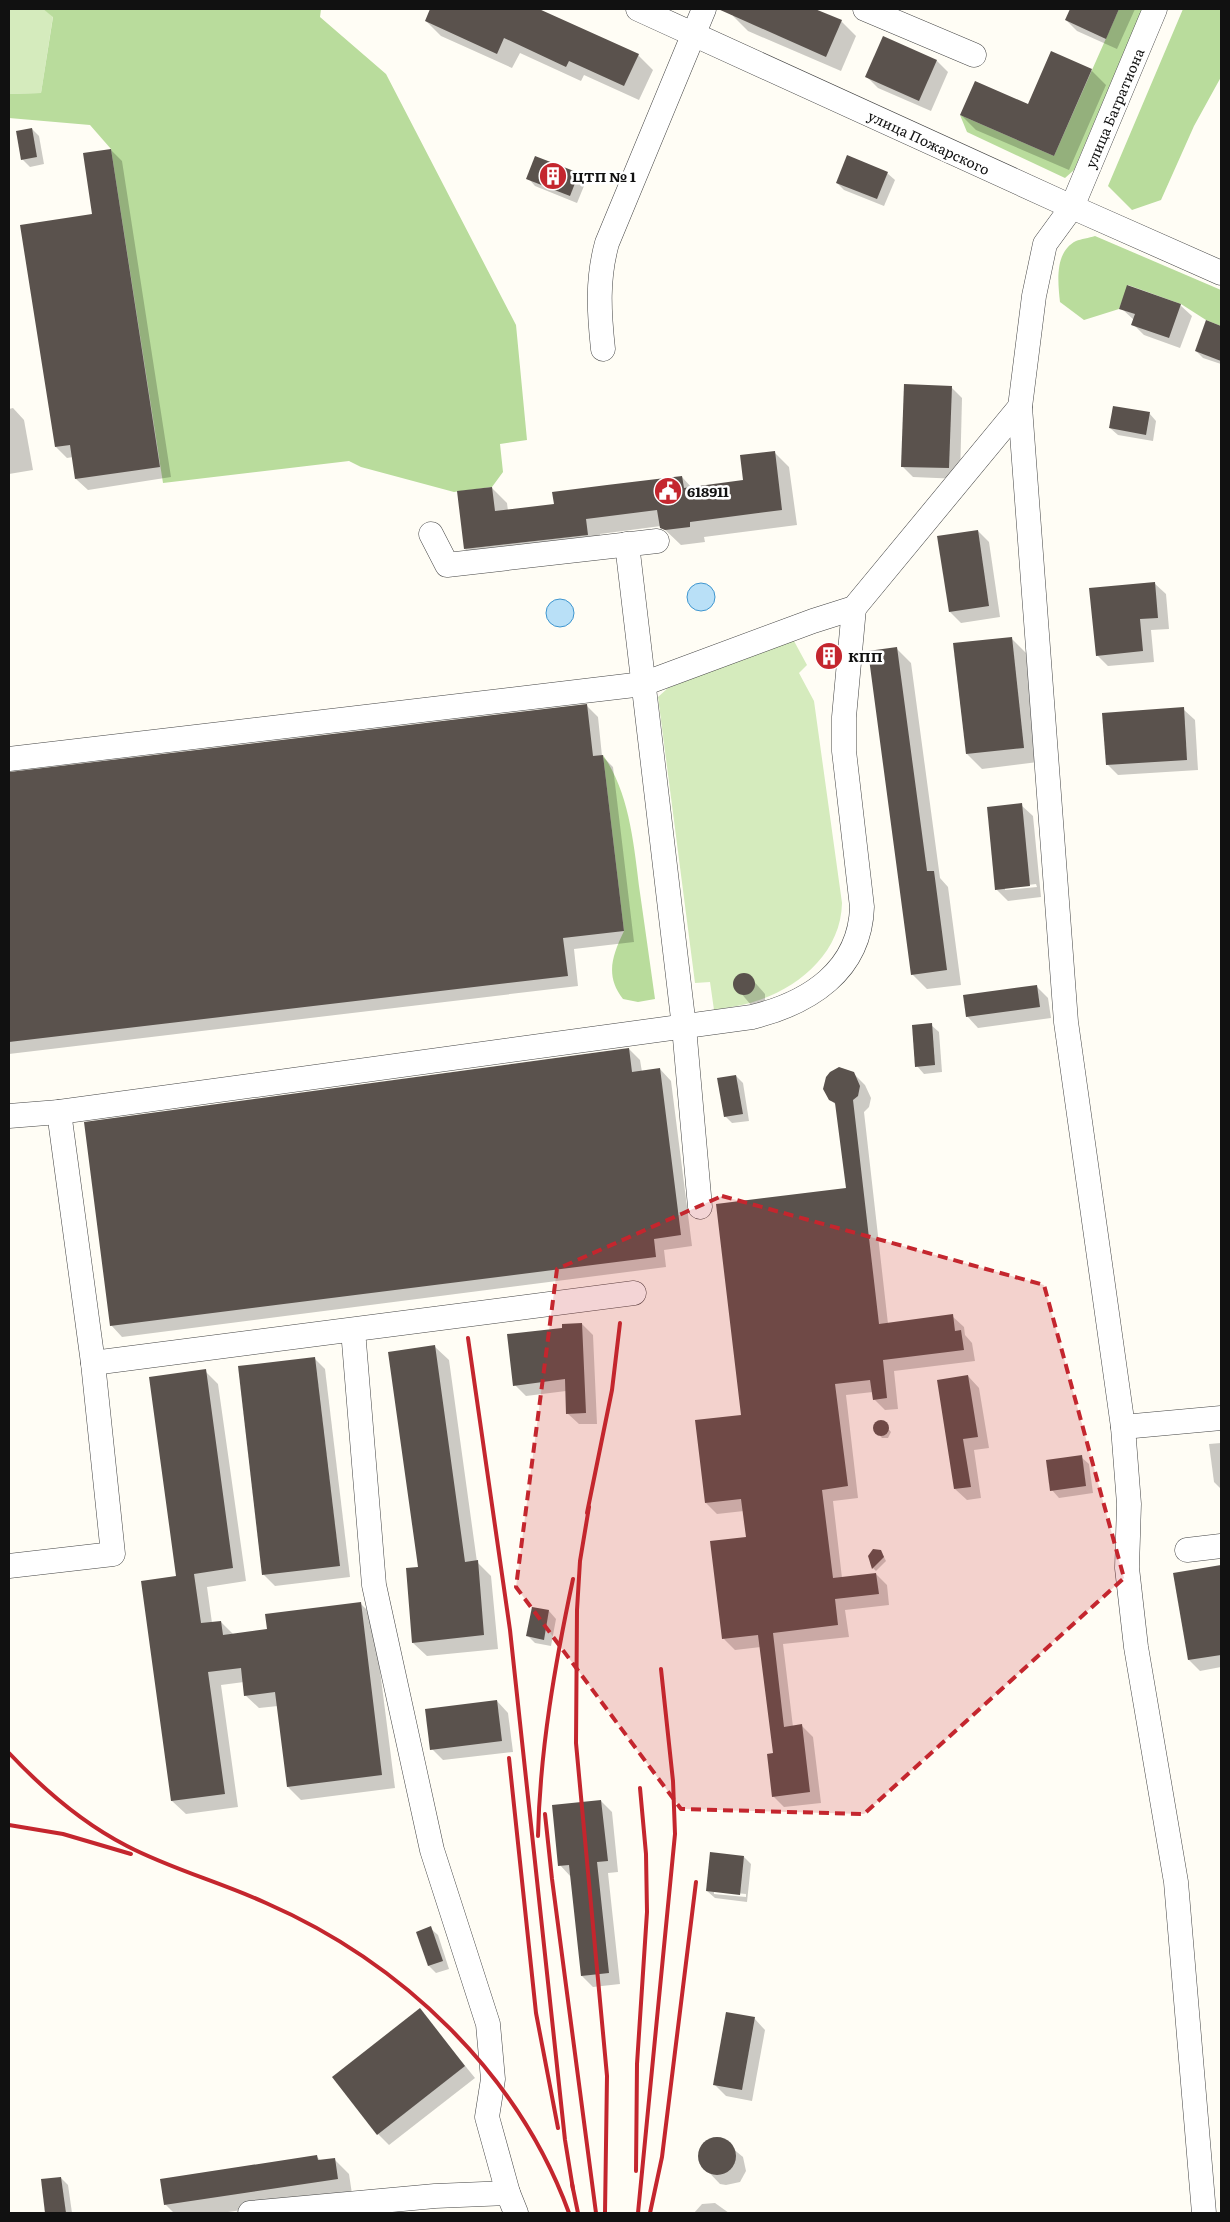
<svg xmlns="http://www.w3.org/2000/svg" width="1230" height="2222" font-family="Literata,serif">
<rect width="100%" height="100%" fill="#fffdf5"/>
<!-- green -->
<g fill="#d5ebbd">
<polygon points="9,9 43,9 53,16 41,93 9,94"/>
<path d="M789,640L794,641L807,665L799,673L814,701L842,903C841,952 800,987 756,1001C743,1006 728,1007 714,1010L710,982L695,983L658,697L668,688Z"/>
</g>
<!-- forest -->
<g fill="#b9dc9c">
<polygon points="43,9 321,9 320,17 386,74 516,325 527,440 500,444 503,472 492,487 454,492 361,467 349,461 163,483 111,149 90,125 9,118 9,94 41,93 53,17"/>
<polygon points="1119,9 1142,9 1074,170 1065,178 967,132 960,115 1054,156"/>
<polygon points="1183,9 1221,9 1221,77 1194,126 1161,200 1132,210 1108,186"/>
<path d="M1095,236L1221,290V326L1206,320L1181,304L1128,285L1119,309L1084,320L1060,302C1058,283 1054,252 1076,241C1081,239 1089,238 1095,236Z"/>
<path d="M603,755C630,794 634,846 640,893C645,928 650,963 655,999L638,1002L623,999C605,976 612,956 624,931Z"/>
</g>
<!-- water -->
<g fill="#b9e0f7" stroke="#3f96cf">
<circle cx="701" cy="597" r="14"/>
<circle cx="560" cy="613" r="14"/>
</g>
<!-- shadow -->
<g fill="#0003" fill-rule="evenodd">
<polygon points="432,9 537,9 638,55 653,70 639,100 584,75 581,81 520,53 512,68 441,36 426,21"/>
<polygon points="736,9 812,9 841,21 856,36 841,71 748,31 733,16"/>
<polygon points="1071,9 1135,9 1117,49 1077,31 1066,20"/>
<polygon points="937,61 948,72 931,111 878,88 867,77"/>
<polygon points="1091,70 1106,85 1069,170 976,130 961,115 1028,106"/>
<polygon points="32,129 39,136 44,164 30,167 22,159"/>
<polygon points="111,150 122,161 171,477 88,490 76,479 73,457 67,458 56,447 94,215"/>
<polygon points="887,173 895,180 884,206 844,190 837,183"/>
<polygon points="579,174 586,181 577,203 535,186 528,178"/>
<polygon points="1180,305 1192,316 1180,348 1144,335 1133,324 1134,320 1121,308"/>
<polygon points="1206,322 1221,328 1221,364 1203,358 1196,351"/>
<polygon points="951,387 962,398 960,479 913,477 902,466"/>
<polygon points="13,408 24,420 33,470 9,474 9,409"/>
<polygon points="1149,413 1156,421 1153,441 1118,435 1110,428"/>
<polygon points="774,452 789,467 797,525 704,537 705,542 681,545 661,526 600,534 602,550 480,564 465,549 492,488 507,503 508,511 555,505 682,477 692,488 745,481"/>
<polygon points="978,531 989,542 1000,617 961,623 950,612"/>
<polygon points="1154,583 1166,594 1169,629 1151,630 1154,662 1108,666 1097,655"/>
<polygon points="1011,638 1026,653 1038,762 982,769 967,754"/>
<polygon points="896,648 911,663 940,878 948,887 961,985 927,989 912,974"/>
<polygon points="587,706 598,717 602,756 613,767 634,942 574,949 578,986 9,1054 9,773"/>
<polygon points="1183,709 1195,720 1198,770 1118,775 1107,764"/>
<path d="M1021,805L1033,816L1041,897L1008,901L996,889ZM1036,884L1037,887L1005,890V888Z"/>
<polygon points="740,975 750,977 765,994 765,1000 757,1006 751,1005 734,985 735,979"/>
<polygon points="1037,987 1048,998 1051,1018 978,1028 967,1016"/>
<polygon points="931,1025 939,1032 942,1072 924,1074 917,1066"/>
<polygon points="629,1049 640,1060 642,1072 660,1069 671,1081 692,1246 664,1250 666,1267 122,1337 111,1325"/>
<polygon points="853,1073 865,1085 871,1098 869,1107 864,1112 888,1324 952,1316 964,1327 965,1335 972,1343 975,1361 894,1371 898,1409 885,1410 874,1399 873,1392 846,1395 858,1498 833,1501 842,1578 876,1574 887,1585 889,1605 845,1610 849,1637 783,1644 793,1727 802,1726 813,1737 821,1803 784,1807 773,1796 774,1754 761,1647 735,1650 724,1639 747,1538 744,1511 717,1514 706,1503 743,1416 847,1189 837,1106 830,1099"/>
<polygon points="736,1076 743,1083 749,1121 732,1123 725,1116"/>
<polygon points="582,1324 593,1335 597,1424 579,1424 567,1413 566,1391 526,1396 515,1385 564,1329"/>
<polygon points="435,1347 449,1360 477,1562 491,1576 498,1649 427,1656 413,1643"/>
<polygon points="314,1358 325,1369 350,1577 275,1586 264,1575 239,1367"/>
<polygon points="205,1371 218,1384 246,1581 207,1587 212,1623 221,1622 234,1635 268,1630 360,1603 373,1616 395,1788 301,1800 288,1787 278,1706 259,1708 245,1695 244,1682 221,1685 238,1807 186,1814 172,1801 178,1577"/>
<polygon points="968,1376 979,1388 989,1448 974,1450 981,1498 967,1500 955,1489"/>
<polygon points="881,1421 891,1432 888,1438 882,1438 875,1430"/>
<polygon points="1221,1443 1221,1489 1214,1482 1209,1444"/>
<polygon points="1081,1457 1089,1464 1093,1493 1059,1498 1052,1490"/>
<polygon points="882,1553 886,1561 876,1571 873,1568 870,1554"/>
<polygon points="1221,1566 1221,1667 1200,1671 1189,1660 1174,1574"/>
<polygon points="533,1608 549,1611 556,1619 551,1646 535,1643 528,1636"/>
<polygon points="497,1701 508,1713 513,1752 443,1760 432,1749"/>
<polygon points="601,1801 612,1812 618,1872 608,1873 620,1984 593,1987 582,1976 571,1877 560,1865"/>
<path d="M744,1857L751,1864L747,1902L715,1898L707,1891ZM714,1891L746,1894V1897L714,1894Z"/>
<polygon points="430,1928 438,1935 449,1969 436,1973 429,1966 417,1933"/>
<polygon points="420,2010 475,2078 389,2145 378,2134"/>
<polygon points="754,2018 765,2030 752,2101 726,2096 715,2085"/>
<polygon points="721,2139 743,2157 746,2171 740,2182 726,2185 720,2184 700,2163 700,2150 708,2140"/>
<polygon points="317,2157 321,2161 334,2159 349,2174 352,2194 221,2213 174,2213 165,2204"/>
<polygon points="61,2178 68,2185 72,2213 46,2213 42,2180"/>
<polygon points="715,2203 729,2213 694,2213 702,2204"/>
</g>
<!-- building -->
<g fill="#5a524d">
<polygon points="430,9 539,9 639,54 624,86 569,61 566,67 504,38 497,54 425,21"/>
<polygon points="718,9 815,9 842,20 826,57"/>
<polygon points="1070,9 1119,9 1106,39 1065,20"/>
<polygon points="883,36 937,60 919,101 865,77"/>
<polygon points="1051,51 1092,69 1054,156 960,115 975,81 1028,104"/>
<polygon points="32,128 37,157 21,160 16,131"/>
<polygon points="111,149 160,467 75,479 70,445 55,447 20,225 92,214 83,153"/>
<polygon points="847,155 888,172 877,199 836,183"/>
<polygon points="535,156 579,173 570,196 526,179"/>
<polygon points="1127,285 1181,304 1169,338 1131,325 1135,314 1119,309"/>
<polygon points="1206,320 1221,326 1221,361 1195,351"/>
<polygon points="904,384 952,386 949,468 901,467"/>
<polygon points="1113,406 1150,412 1146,435 1109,428"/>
<polygon points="775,451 782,510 690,522 690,527 665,530 660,528 657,510 586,519 588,535 464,549 457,491 492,487 495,511 554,504 552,492 607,485 682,476 684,488 743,480 740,455"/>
<polygon points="978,530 989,606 949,612 937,536"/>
<polygon points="1155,582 1158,618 1140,619 1143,651 1096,656 1089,588"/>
<polygon points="1012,637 1024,748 966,754 953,643"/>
<polygon points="897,647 927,871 934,871 947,970 911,975 868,651"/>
<polygon points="587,704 593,756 603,755 624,931 563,938 568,976 9,1042 9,772"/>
<polygon points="1184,707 1187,760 1106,765 1102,713"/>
<polygon points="1022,803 1030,886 995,890 987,807"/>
<circle cx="744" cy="984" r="11"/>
<polygon points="1037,985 1040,1007 966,1017 963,995"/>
<polygon points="932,1023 935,1065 915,1067 912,1025"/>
<polygon points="629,1048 632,1072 660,1068 681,1235 654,1239 656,1257 110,1326 84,1122"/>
<polygon points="839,1067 854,1072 860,1086 858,1096 853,1100 879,1324 953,1314 955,1331 961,1330 964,1350 883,1360 887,1398 873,1400 870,1380 835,1384 848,1486 822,1490 833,1578 876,1573 879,1594 835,1599 838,1625 773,1633 784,1727 802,1724 810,1792 772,1797 767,1754 773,1753 758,1635 722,1639 710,1541 746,1537 741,1499 705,1503 695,1420 741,1415 716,1204 846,1188 835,1103 829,1100 823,1089 826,1077 830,1072"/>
<polygon points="736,1075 743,1114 724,1117 717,1078"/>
<polygon points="582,1323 586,1413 566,1414 565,1379 513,1386 507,1334 562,1328 562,1324"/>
<polygon points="435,1345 465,1562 478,1560 484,1635 412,1643 406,1568 418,1567 388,1352"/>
<polygon points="315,1357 340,1566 262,1575 238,1366"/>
<polygon points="206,1369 233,1568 194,1574 201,1623 221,1621 223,1635 267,1629 265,1614 361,1602 382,1775 287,1787 275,1692 244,1696 241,1668 208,1672 225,1794 171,1801 141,1581 176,1576 149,1377"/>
<polygon points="968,1375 978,1437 963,1439 971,1487 954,1489 937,1380"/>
<circle cx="881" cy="1428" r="8"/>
<polygon points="1082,1455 1086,1486 1050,1491 1046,1460"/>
<polygon points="873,1549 881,1550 884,1557 872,1569 868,1556"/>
<polygon points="1221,1565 1221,1655 1188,1660 1173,1573"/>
<polygon points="532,1607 549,1610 544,1640 526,1636"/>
<polygon points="497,1700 502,1741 430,1750 425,1709"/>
<polygon points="601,1800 608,1861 597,1862 609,1973 581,1976 569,1865 558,1866 552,1805"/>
<polygon points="710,1852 744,1856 740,1895 706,1891"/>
<polygon points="431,1926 443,1961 428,1966 416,1932"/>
<polygon points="420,2008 465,2066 377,2135 332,2077"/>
<polygon points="726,2012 755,2017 742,2090 713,2085"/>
<circle cx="717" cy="2156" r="19"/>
<polygon points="317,2155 318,2160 335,2158 338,2179 164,2205 160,2179"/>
<polygon points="61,2177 66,2213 45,2213 41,2179"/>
</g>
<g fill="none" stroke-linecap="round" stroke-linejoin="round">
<defs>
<g id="minor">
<polyline points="638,9 1072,207 1221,273"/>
<polyline points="865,9 974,55"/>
<polyline points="1155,9 1072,207 1045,244 1034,296 1020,407 1066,1022 1123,1427 1129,1504 1127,1568 1136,1647 1176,1882 1204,2213"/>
<path d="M603,349C599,312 597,279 607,243L704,9"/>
<polyline points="431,534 447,565 657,541"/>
<polyline points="627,544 684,1027 700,1207"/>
<polyline points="9,759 643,684 813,621 854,608 1020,407"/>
<path d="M9,1116L59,1112L752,1017C809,1003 860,971 862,907L844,751V717L854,608"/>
<polyline points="353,1330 374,1585 432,1850 488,2024 493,2079 487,2117 508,2193 516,2213"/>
<polyline points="93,1363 634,1293"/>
<polyline points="1123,1427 1221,1418"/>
<polyline points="1187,1550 1221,1546"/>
<polyline points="9,1566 113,1554 93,1363 59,1112"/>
<polyline points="250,2213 435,2196 508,2193"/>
</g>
</defs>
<!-- minor casing -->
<use href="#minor" stroke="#444" stroke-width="25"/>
<!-- minor -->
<use href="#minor" stroke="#fff" stroke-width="24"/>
<!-- rail -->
<g stroke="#c4262e" stroke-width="4">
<polyline points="468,1338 510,1630 565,2140 573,2189"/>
<polyline points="589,1507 580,1561 577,1610 576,1743 607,2076 605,2213"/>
<polyline points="587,1513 612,1390 620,1323"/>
<path d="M9,1753C43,1789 82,1823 127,1846C171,1869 220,1882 266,1903C401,1962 518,2073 569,2213"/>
<polyline points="509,1758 536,2013 558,2128"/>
<polyline points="545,1814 552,1879 596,2213"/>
<polyline points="9,1825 63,1834 131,1854"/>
<path d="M538,1836C540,1749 555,1664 573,1579"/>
<polyline points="636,2171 637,2064 647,1912 646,1854 640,1788"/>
<polyline points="572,2184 578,2213"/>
<polyline points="638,2213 675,1834 673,1781 661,1669"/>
<polyline points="650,2213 662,2157 696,1882"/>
</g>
</g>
<!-- marked area -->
<path fill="#c4262e" fill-opacity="0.2" stroke="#c4262e" stroke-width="4" stroke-dasharray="10 6" stroke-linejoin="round" d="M722,1196L1044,1285L1124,1578L864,1814L681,1809L516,1587L557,1269Z"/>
<!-- icons -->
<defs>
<symbol id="building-disc" viewBox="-11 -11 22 22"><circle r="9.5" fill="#c4262e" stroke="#fff"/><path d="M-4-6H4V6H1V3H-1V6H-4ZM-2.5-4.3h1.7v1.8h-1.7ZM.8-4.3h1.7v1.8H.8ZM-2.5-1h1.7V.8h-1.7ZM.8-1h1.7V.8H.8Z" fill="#fff"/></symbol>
<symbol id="civic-disc" viewBox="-11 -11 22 22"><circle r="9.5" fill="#c4262e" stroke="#fff"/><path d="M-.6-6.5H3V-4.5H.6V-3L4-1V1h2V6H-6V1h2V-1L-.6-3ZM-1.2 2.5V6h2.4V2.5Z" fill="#fff"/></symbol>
</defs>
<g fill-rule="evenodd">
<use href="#building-disc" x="537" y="160" width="32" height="32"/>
<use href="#civic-disc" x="652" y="475" width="32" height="32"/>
<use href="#building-disc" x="813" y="640" width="32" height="32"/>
</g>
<g text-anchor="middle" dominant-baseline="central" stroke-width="5" stroke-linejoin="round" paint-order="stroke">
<!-- street labels -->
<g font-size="14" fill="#111" stroke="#fff">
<text transform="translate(1114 108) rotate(-67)">улица Багратиона</text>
<text transform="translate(929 142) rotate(25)">улица Пожарского</text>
</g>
<!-- poi labels -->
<g font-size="14" font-weight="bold" fill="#111" stroke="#fff" text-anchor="start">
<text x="572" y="176">ЦТП № 1</text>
<text x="687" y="491">618911</text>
<text x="848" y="656">КПП</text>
</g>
</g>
<!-- border -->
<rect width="1230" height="2222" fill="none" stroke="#111111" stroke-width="20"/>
</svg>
